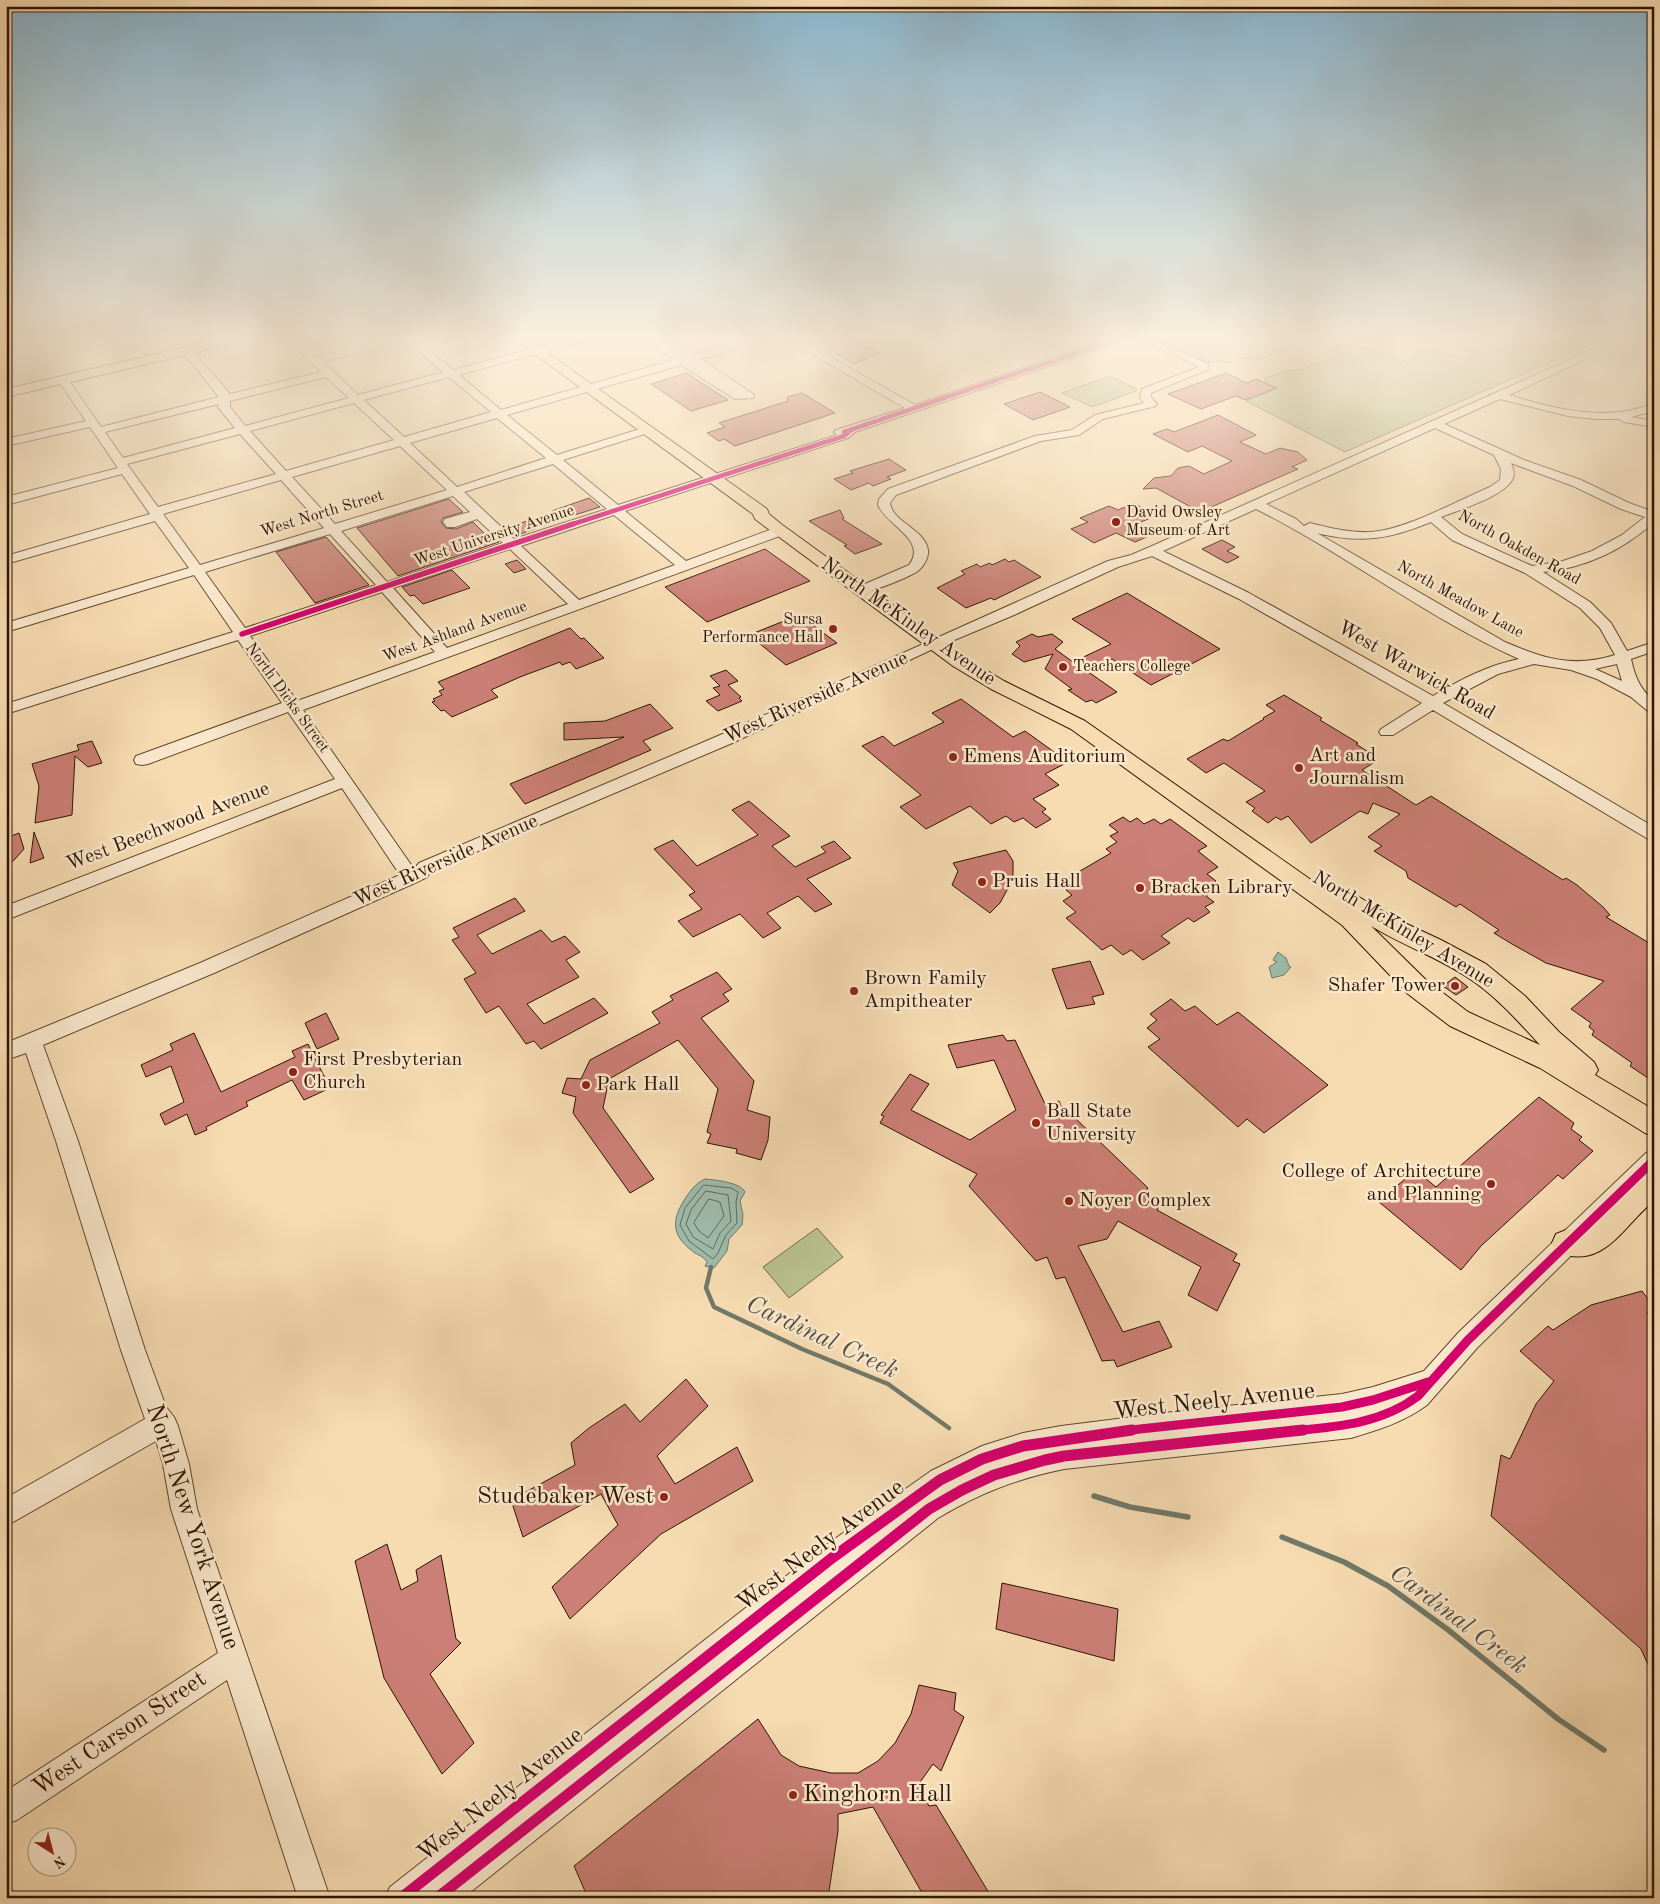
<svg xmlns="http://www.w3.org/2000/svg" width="1660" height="1904" font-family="'Old Standard TT',serif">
<rect width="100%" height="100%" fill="#f7dcb2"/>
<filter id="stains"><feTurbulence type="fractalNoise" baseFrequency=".004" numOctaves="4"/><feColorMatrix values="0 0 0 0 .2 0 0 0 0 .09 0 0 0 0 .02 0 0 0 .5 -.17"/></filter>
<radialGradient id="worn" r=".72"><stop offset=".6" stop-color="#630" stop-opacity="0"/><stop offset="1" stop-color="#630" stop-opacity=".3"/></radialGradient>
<!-- green -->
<g fill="#b9c18f" stroke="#736a48">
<polygon points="1156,339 1313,339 1256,360 1241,358 1229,363 1215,361 1210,363"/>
<path d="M1455,339H1603L1345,452L1246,401L1278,388L1264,382L1266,381L1264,378L1288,371L1300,370L1330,358L1322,354C1337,333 1389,356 1408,362L1417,351H1438L1463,359L1474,354L1458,347Z"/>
<polygon points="1110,376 1137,389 1136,391 1092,407 1062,393"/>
<polygon points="817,1228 843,1257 789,1298 763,1267"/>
</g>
<!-- water -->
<g fill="#9dbcad" stroke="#707968">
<polygon points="1278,952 1286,958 1289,966 1291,967 1284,975 1272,978 1269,967 1277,962 1273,960"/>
<path d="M705,1179C715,1180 740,1182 745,1192L740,1201L743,1215L742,1225L729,1239L727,1251L714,1268L705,1266L707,1262C704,1257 700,1256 695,1253C674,1238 670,1224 683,1202C688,1194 695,1183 705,1179Z"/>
</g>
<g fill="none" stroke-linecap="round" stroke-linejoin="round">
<!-- shore -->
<g stroke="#656856" stroke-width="1">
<polygon points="704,1185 731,1188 738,1192 736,1202 737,1223 726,1235 718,1253 713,1259 689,1241 680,1225 685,1208"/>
<polygon points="706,1191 728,1195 731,1221 720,1233 713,1249 693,1237 686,1224 691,1210"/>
<polygon points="709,1199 720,1202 724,1216 708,1238 699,1231 694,1223"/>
</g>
<!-- stream-far1 -->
<polyline stroke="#707968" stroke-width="4.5" points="711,1267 706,1288 714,1307 802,1349 888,1384 949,1428"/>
<!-- stream -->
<g stroke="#707968" stroke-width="5.5">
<polyline points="1094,1496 1130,1507 1188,1517"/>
<polyline points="1282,1537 1344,1562 1388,1586 1447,1629 1558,1719 1604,1750"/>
</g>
</g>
<!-- building -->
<g fill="#cc7f76" stroke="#2d1400">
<polygon points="811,339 853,339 880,353 854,364"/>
<polygon points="687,373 694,378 728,400 691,411 651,384"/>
<polygon points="1226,373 1247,383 1256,379 1276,388 1245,400 1236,396 1201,409 1168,394"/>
<polygon points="1040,392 1070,407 1033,420 1004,404"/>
<polygon points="802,393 835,413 735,446 724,439 719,441 707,433 725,427 719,423 788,401 787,397"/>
<polygon points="1218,415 1256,435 1240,442 1266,454 1280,448 1298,452 1307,460 1292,467 1298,469 1200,512 1156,488 1143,489 1154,478 1171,476 1178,468 1189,466 1204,474 1232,461 1202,446 1188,452 1153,434 1167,429 1174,432"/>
<polygon points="889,459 906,470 887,477 891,479 873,486 869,483 851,490 834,479 853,473 850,471"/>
<polygon points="589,498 600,507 562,519 552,511"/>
<polygon points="449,499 463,512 443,518 441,522 446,528 456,529 473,522 486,535 490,534 499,542 398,576 357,528"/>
<polygon points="1134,503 1156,516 1133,525 1149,536 1135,542 1116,533 1094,543 1071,529 1088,522 1080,518 1109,506 1118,510"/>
<polygon points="840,510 844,518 842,519 882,544 855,554 844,546 847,545 809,521"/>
<polygon points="527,521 535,529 514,536 506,528"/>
<polygon points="326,537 369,585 315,603 276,552"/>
<polygon points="1222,540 1235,547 1227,551 1239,557 1227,563 1202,549"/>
<polygon points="765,549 810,581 707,622 665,587"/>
<polygon points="1005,559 1009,562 1014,560 1041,577 994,600 991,598 966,608 937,588 965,574 961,571 977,564 980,567 990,563 992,565"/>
<polygon points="517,560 526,569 514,573 505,564"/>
<polygon points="452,570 470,588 423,604 414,595 410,596 402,587"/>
<polygon points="1127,593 1220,649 1151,685 1112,659 1087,671 1117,692 1096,703 1092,700 1086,702 1068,690 1072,689 1045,669 1053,654 1024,662 1012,654 1020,646 1016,642 1032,634 1038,637 1052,634 1063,642 1055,649 1073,662 1111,644 1072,619"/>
<polygon points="799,615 837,643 786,665 749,635"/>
<polygon points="570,628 581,639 584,638 604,658 576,669 570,662 562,665 560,662 520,677 491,690 498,697 452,717 444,710 441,711 432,702 435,701 433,699 442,695 439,691 444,689 438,682"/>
<polygon points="726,670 738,681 728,685 741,697 739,698 742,701 718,711 706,701 720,695 713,688 720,686 710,676"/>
<polygon points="1284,695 1322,718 1320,720 1358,743 1356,744 1370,753 1368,754 1378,760 1362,770 1416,805 1431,796 1563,880 1566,878 1577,885 1603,907 1610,915 1606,917 1654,946 1654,1073 1648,1078 1630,1066 1632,1063 1592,1035 1594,1031 1589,1027 1591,1023 1571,1009 1604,981 1546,963 1512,944 1494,933 1499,930 1460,904 1456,907 1408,878 1406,871 1374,851 1382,846 1368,837 1400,814 1373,803 1368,814 1360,811 1311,843 1288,816 1281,820 1276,817 1268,823 1252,811 1255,808 1246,802 1265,791 1224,763 1206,773 1187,759 1223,739 1228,741 1264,719 1263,718 1275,711 1266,705"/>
<polygon points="961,699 1013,737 1025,731 1068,762 1045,774 1059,785 1033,799 1046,809 1042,812 1051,819 1036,828 1023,818 1014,822 1006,816 991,824 970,806 926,829 900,807 921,795 862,746 883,736 894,746 944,722 932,713"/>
<polygon points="650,704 673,728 643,741 651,750 525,804 510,784 624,737 564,740 564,723 605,721"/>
<polygon points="92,741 102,763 88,767 75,756 72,815 35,823 39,786 32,764 79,750 77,745"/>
<polygon points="749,801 790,836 772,846 795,867 826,852 821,847 834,841 851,858 807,879 832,904 815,912 798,896 767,913 781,928 763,938 740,914 693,937 678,921 702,909 689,895 695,892 654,849 673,840 697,866 758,835 732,810"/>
<polygon points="1123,817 1130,822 1137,818 1144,824 1154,819 1161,824 1170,819 1207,846 1198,851 1218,867 1207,874 1216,881 1208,886 1214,891 1206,896 1214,902 1205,907 1210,912 1194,922 1188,918 1161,936 1170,943 1143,960 1131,950 1123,955 1111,945 1102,950 1066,918 1076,912 1063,901 1072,895 1066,890 1076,884 1068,878 1111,853 1106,849 1117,842 1110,836 1118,832 1109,825"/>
<polygon points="34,832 44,858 30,863"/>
<polygon points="19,833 24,849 6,869 6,838"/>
<polygon points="1006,850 1013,861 1013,879 1000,903 990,913 952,885 958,871 953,863"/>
<polygon points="515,898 525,911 477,935 492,954 541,930 552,942 565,936 580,952 566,960 579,977 527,1004 544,1024 594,998 608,1013 541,1049 534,1041 526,1044 499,1006 486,1013 464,979 476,973 452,940 459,937 453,928"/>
<polygon points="1090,961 1104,994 1092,997 1095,1004 1067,1009 1052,969"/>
<polygon points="717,972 732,989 723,994 729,1001 701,1018 754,1081 747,1110 770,1117 768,1140 761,1160 736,1153 737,1149 707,1143 711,1134 707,1132 718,1089 678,1040 609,1079 603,1108 654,1179 630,1193 573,1113 576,1097 562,1093 567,1078 581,1079 590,1060 660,1023 652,1012 673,1000 670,996"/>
<polygon points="1455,977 1468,987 1456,995 1443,986"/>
<polygon points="1171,999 1185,1011 1195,1006 1217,1025 1238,1012 1328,1085 1264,1133 1247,1119 1238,1127 1148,1047 1160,1039 1147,1028 1157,1020 1150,1014"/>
<polygon points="326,1013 339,1039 317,1049 305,1023"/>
<polygon points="194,1033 221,1092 295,1057 292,1051 308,1044 330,1088 304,1100 292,1080 246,1102 248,1106 206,1127 207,1130 195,1135 187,1114 165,1125 160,1114 184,1102 171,1066 146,1077 141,1065 173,1050 170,1044"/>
<polygon points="1003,1035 1007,1041 1015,1040 1045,1104 1059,1101 1066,1117 1073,1116 1148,1188 1144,1195 1160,1204 1157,1210 1237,1254 1233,1261 1240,1264 1217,1311 1188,1295 1201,1267 1118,1221 1107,1239 1078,1246 1123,1332 1159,1321 1172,1347 1117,1367 1114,1360 1102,1361 1065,1277 1056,1279 1047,1257 1036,1261 969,1186 977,1174 880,1123 884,1116 881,1115 910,1074 929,1084 911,1110 970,1140 1016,1110 994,1060 957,1068 948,1045"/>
<polygon points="1539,1097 1574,1123 1571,1129 1582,1137 1579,1140 1593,1151 1563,1179 1558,1175 1481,1246 1461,1270 1379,1202 1415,1170 1436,1187"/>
<polygon points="1642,1291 1653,1306 1647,1313 1654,1318 1654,1678 1641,1649 1491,1516 1501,1455 1510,1459 1536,1404 1554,1381 1520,1351 1548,1326 1553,1330 1591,1305"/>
<polygon points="686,1379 708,1406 657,1456 675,1484 737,1447 753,1481 661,1534 570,1619 552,1587 618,1525 601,1494 523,1537 511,1500 575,1465 571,1443 589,1428 625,1404 640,1422"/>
<polygon points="387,1544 401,1590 418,1581 416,1570 441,1555 456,1639 461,1643 430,1674 474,1743 442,1774 384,1678 355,1561"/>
<polygon points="1002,1583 1118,1609 1114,1661 996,1629"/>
<polygon points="919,1685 956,1693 954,1710 964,1717 941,1771 933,1764 918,1785 929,1806 936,1805 992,1898 925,1898 873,1807 838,1814 838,1831 828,1898 588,1898 574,1866 758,1719 781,1755 799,1766 831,1773 858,1773 878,1761 895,1743 911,1714"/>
</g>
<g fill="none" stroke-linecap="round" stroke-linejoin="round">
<defs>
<g id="minor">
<polygon points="23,339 22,341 6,346 6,340"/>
<path d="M287,339H298L318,357L395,339H415L453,370L568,339H584L583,341L459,375L501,410L674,360L643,339H655L682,356L658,339H670L694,355L749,339H765L764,341L701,359L753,394L754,396L753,398L735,399L681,365L507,415L557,455L643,428H651L653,430L651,432L563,460L618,505L837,435L834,432L836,430L905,408L786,339H798L915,405L1108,339H1123L1122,341L855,432L848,438L625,511L686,561L775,528H785L786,531L785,534L303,710L414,869L419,863L718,736L1108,561L1131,555L1152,546L1616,339H1629L1509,395C1544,406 1583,416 1620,412C1632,411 1642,407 1654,404V411L1631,417L1654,421V427L1624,422L1619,419H1596L1568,416L1500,399L1444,424L1524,460L1581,480L1629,503L1654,512V522C1623,550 1585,568 1543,572L1590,602L1611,623L1627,651L1654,642V651L1631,659C1635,677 1640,689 1654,701V714L1649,712L1631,697L1597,679L1571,670L1534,664L1498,674L1443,703L1654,827V841L1648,839L1433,710L1393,735H1381L1379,732L1381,729L1422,703L1239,599L1152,556L1118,567L1014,615L933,649L730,744L431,871L427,877L417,882L214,973L43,1045L78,1141L145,1350L166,1407L174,1417L178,1426L189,1464L197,1509L330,1898H298L227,1680L17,1820L6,1824V1791L218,1653L171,1509L163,1464L156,1441L6,1526V1498L145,1419L121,1350L56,1141L26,1053L6,1060V1043L200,963L400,875L342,788L6,920V906L335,779L288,712L148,764L142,765L136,764L134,760L136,756L282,703L238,640L6,714V704L233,632L194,575L6,632V623L189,568L155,521L6,564V556L150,514L122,474L6,505V497L118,468L90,427L6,446V439L86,421L58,380L63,377L67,378L101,427L219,397L182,351L187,348L191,349L230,394L321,372ZM407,342L443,372L358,395L323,362ZM326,377L349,398L245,426L230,407V401ZM449,377L491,412L404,437L364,400ZM354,403L394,440L286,471L250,431ZM219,404L218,407L235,428L123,458L105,432ZM497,418L546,458L457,487L410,443ZM1435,428L1494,455L1501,469L1500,480L1490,487C1457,501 1405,530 1371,532C1350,533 1330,528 1310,523L1304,526L1296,519L1266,504ZM240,434L276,474L158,507L127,464ZM400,446L447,490L335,524L292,477ZM1511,463L1573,486L1621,509L1645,517L1622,535L1592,551L1563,561L1532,566L1462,534L1441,517C1459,510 1506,496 1513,478C1515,473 1513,468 1511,463ZM553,464L607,509L514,539L464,492ZM281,480L324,528L200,565L163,514ZM453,496L470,512L445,519L443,522L447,527H455L477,519L503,543L387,582L341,531ZM1256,509C1346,554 1427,618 1519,659C1488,665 1460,680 1433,696L1249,593L1163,551ZM614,515L675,565L579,600L521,546ZM1431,522L1452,540L1525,573L1580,608L1600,628L1615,655C1573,668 1544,659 1505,642L1317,533C1361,544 1390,539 1431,522ZM330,534L376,585L245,628L205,572ZM510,549L568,604L447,648L393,588ZM382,592L435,652L297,701L250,636ZM1617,664L1622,681L1595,669Z"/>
<path d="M1139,339H1152L1208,364L1209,369L1151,393V397L1157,404L1156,406L1103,419L1079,435L1041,441L896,495L890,503C893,523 925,529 928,550C929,557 924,566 919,570C913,576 865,595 858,593L856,590L858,587L909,565C928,540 887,526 878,505L879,499L888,489L1035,436L1072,430L1095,415L1144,403L1140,398L1142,389L1199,367Z"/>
<path d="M1654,1151V1174L1477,1348L1427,1405C1404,1422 1378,1430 1351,1438L1064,1469C1016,1479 980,1493 938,1518L463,1898H385L390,1887L822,1548L931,1471L982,1446L1023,1433L1061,1426L1189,1410L1342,1394L1373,1387L1424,1371L1459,1332L1646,1153Z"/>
</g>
<g id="major">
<polygon points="221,339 243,339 237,343 6,397 6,389"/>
<path d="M514,339H528L767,509L769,514L781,524L966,658L1004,681L1085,721L1331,894L1333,891L1341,889L1349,891L1394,918L1441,940L1486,964L1525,996L1559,1032L1594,1062L1598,1070L1595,1075L1654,1110V1136L1645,1133L1540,1068L1450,1026L1408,994L1342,925L1316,906L1071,729L991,689L953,666L755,519L753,514ZM1371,926C1402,945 1437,957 1467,977C1495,995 1518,1021 1540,1045L1468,1012L1426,980Z"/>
<path d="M1654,1175V1201C1622,1226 1605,1271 1556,1252L1552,1243L1556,1234L1566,1230L1588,1228C1613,1208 1621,1187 1654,1175Z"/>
</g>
</defs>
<!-- minor casing -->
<use href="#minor" stroke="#60462c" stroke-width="2"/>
<!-- major casing -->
<use href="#major" stroke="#2d1400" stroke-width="2"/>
<!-- minor -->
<use href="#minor" fill="#fae8cd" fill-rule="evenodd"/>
<!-- major -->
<use href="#major" fill="#f7dcb2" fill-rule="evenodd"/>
<defs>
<g id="cycleway-far3">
<polyline points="844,432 1118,339"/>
<polyline points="570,525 844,436 851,430"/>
</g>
<polyline id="cycleway-far2" points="242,634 573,524"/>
<g id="cycleway-far1">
<polyline points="1122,1431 1342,1407 1373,1400 1428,1382"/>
<path d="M1292,1431C1336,1427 1381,1424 1418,1396L1468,1340L1654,1160"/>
</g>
<g id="cycleway">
<polyline points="401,1898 832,1558 940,1480 982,1459 1023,1446 1132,1430"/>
<polyline points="437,1898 929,1509 962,1490 994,1475 1045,1460 1064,1456 1303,1430"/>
</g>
</defs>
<!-- cycleway-far3 casing -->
<use href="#cycleway-far3" stroke="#fae8cd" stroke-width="6"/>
<!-- cycleway-far2 casing -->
<use href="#cycleway-far2" stroke="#fae8cd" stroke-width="8"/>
<!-- cycleway-far1 casing -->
<use href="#cycleway-far1" stroke="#fae8cd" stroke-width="12"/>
<!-- cycleway casing -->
<use href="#cycleway" stroke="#fae8cd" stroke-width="14"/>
<!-- cycleway-far3 -->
<use href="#cycleway-far3" stroke="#d6006c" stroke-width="4.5"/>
<!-- cycleway-far2 -->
<use href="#cycleway-far2" stroke="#d6006c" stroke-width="5.5"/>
<!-- cycleway-far1 -->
<use href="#cycleway-far1" stroke="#d6006c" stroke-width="9"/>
<!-- cycleway -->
<use href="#cycleway" stroke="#d6006c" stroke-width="11"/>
</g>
<!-- sky -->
<linearGradient id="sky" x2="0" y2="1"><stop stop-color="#8ab7d0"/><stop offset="0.56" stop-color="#fbefdc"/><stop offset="1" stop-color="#fbefdc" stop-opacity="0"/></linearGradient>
<rect width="1660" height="605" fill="url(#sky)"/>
<!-- markers -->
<g fill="#8f2418" stroke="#fae8cd" stroke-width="2">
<circle cx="1116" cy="522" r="5"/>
<circle cx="833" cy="629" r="5"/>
<circle cx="1063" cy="667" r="5"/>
<circle cx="953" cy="757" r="5"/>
<circle cx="1299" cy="768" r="5"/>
<circle cx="982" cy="882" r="5"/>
<circle cx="1140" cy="888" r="5"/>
<circle cx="1455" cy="986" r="5"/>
<circle cx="854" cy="991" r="5"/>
<circle cx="293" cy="1072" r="5"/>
<circle cx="586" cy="1085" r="5"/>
<circle cx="1036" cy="1123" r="5"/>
<circle cx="1491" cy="1184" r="5"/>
<circle cx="1069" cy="1201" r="5"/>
<circle cx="664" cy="1497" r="5"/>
<circle cx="793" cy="1795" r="5"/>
</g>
<g text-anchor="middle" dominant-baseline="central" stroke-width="5" stroke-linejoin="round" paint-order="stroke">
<!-- far-poi labels -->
<g font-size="16" fill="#2d1400" stroke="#fae8cd" text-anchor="start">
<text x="1126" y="513">David Owsley<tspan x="1126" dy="18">Museum of Art</tspan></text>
<text x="823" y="620" text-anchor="end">Sursa<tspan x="823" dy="18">Performance Hall</tspan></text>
<text x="1073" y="667">Teachers College</text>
</g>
<!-- far-street labels -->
<g font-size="16" fill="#2d1400" stroke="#fae8cd">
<text transform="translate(322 514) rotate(-17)">West North Street</text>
<text transform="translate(494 536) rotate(-18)">West University Avenue</text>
<text transform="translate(1519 548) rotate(29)">North Oakden Road</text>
<text transform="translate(1460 600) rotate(29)">North Meadow Lane</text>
<text transform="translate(455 632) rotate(-20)">West Ashland Avenue</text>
<text transform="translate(287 698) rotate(54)">North Dicks Street</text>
</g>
<!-- street labels -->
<g font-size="20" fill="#2d1400" stroke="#fae8cd">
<text transform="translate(908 622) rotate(35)">North McKinley Avenue</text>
<text transform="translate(1416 671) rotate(30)">West Warwick Road</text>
<text transform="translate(816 698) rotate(-24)">West Riverside Avenue</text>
<text transform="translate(168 827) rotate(-21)">West Beechwood Avenue</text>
<text transform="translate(446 861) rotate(-24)">West Riverside Avenue</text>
<text transform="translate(1403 930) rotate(31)">North McKinley Avenue</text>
</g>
<!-- poi labels -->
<g font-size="20" fill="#2d1400" stroke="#fae8cd" text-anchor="start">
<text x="1309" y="756">Art and<tspan x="1309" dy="23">Journalism</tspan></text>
<text x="963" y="757">Emens Auditorium</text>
<text x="992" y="882">Pruis Hall</text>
<text x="1150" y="888">Bracken Library</text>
<text x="864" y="979">Brown Family<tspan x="864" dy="23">Ampitheater</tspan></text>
<text x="1445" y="986" text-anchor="end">Shafer Tower</text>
<text x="303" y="1060">First Presbyterian<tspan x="303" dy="23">Church</tspan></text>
<text x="596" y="1085">Park Hall</text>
<text x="1046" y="1112">Ball State<tspan x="1046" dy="23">University</tspan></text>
<text x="1481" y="1172" text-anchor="end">College of Architecture<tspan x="1481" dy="23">and Planning</tspan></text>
<text x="1079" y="1201">Noyer Complex</text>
</g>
<!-- near-street labels -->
<g font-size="24" fill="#2d1400" stroke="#fae8cd">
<text transform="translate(1214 1402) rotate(-6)">West Neely Avenue</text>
<text transform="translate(192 1527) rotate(72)">North New York Avenue</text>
<text transform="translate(821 1546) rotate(-37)">West Neely Avenue</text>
<text transform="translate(120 1734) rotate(-34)">West Carson Street</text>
<text transform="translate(501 1795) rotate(-38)">West Neely Avenue</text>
</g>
<!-- near-poi labels -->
<g font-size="24" fill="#2d1400" stroke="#fae8cd" text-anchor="end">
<text x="654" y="1497">Studebaker West</text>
<text x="803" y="1795" text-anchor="start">Kinghorn Hall</text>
</g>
<!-- near-water labels -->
<g font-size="25" font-style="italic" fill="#544f3d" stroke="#fae8cd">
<text transform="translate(822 1338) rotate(25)">Cardinal Creek</text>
<text transform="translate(1458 1620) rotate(37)">Cardinal Creek</text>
</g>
</g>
<!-- margin -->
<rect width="1660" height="1904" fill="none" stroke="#f7dcb2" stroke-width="25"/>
<rect x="8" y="8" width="1645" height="1889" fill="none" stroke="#2d1400" stroke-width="2.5"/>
<rect x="12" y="12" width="1635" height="1879" fill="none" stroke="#2d1400"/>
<!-- north arrow -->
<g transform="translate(52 1852) rotate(144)"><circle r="24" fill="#fae8cd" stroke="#a8937b"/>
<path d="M0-4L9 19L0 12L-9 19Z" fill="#8f2418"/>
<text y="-8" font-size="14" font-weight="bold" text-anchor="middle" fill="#2d1400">N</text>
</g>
<rect width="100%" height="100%" filter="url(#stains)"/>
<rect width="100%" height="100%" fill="url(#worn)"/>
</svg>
